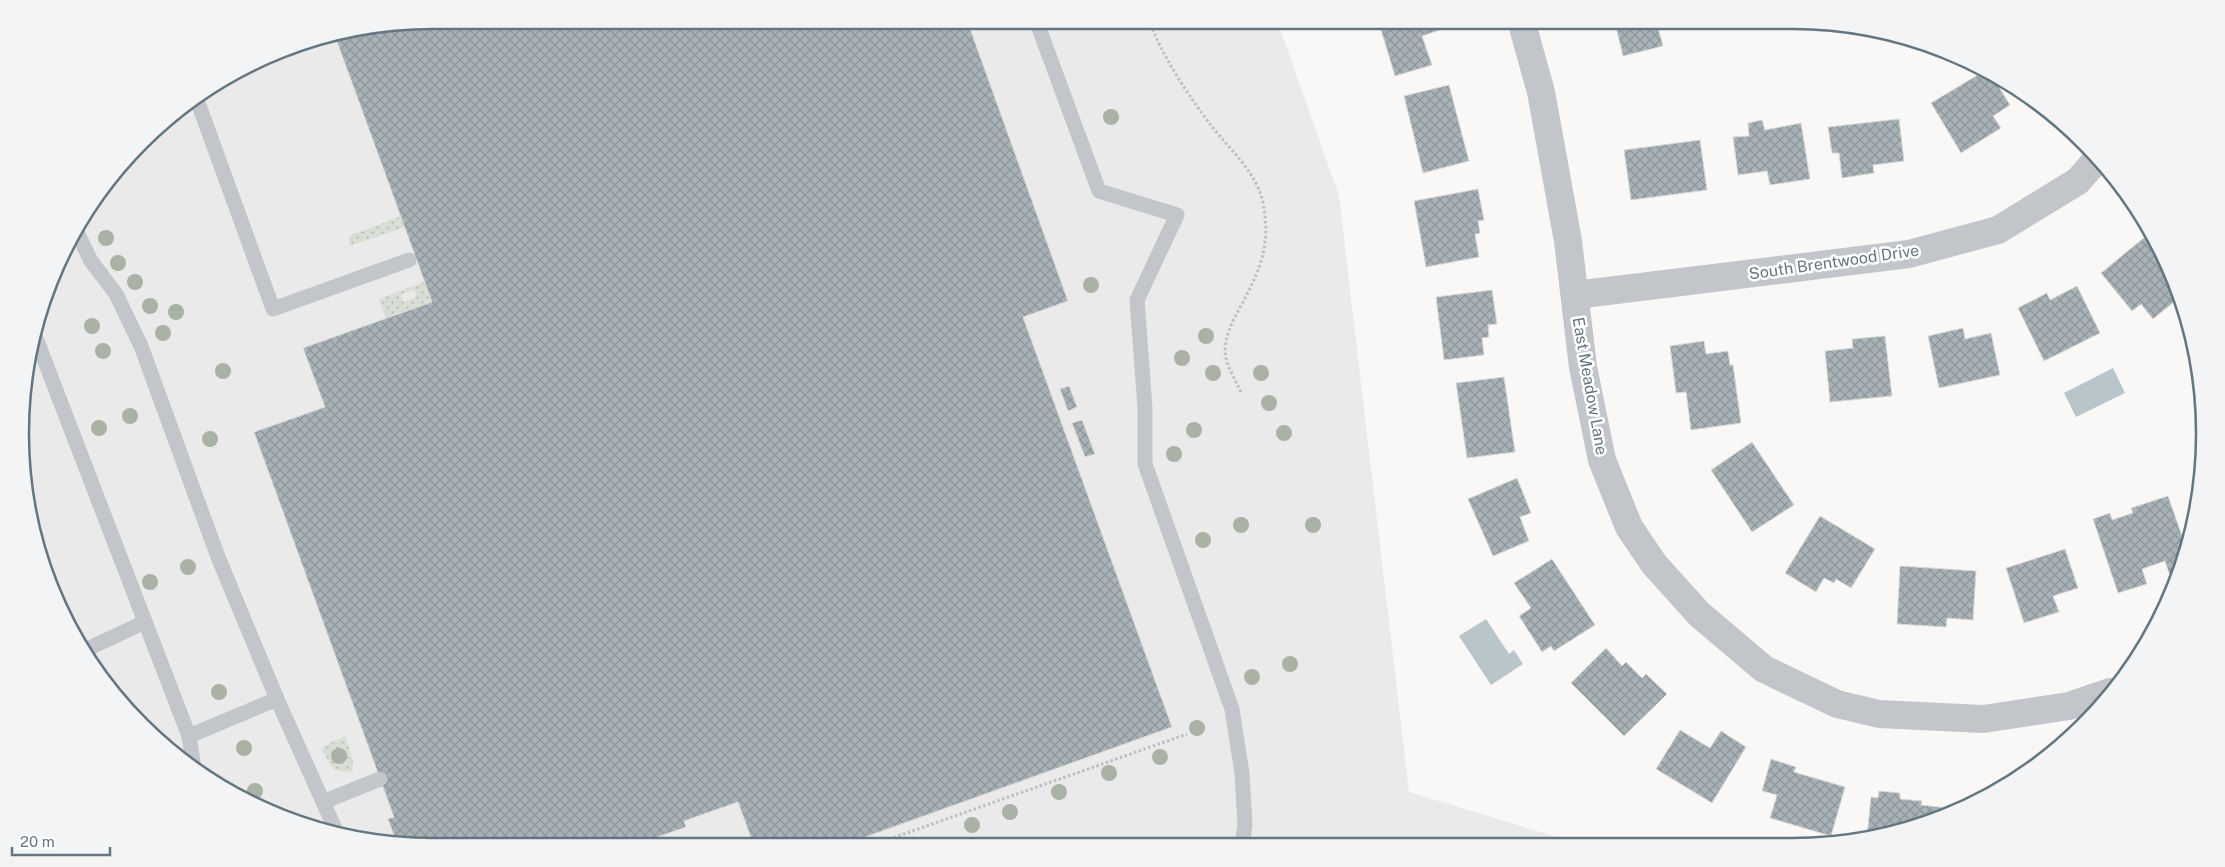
<svg xmlns="http://www.w3.org/2000/svg" width="2225" height="867" font-family="'Public Sans',sans-serif">
<defs>
<pattern id="grass-dots" width="8" height="8" patternUnits="userSpaceOnUse" patternTransform="scale(1.25)"><rect width="8" height="8" fill="#d9ded5"/><path d="M2 2h.1M6 6h.1" fill="none" stroke="#b4b9b2" stroke-width="1.8" stroke-linecap="round"/></pattern>
<pattern id="building-cross-hatch" width="8" height="8" patternUnits="userSpaceOnUse" patternTransform="scale(1.25)"><rect width="8" height="8" fill="#a8b2b7"/><path d="M0 0l8 8M0 8l8-8" fill="none" stroke="#8c959a"/></pattern>
</defs>
<rect width="100%" height="100%" fill="#f9f8f6"/>
<!-- built -->
<polygon fill="#e9eae9" points="434,20 1277,20 1339,196 1409,792 1580,844 434,847 301,825 182,761 122,706 76,640 28,514 24,379 42,300 75,227 161,122 227,75 300,42"/>
<!-- grass -->
<g fill="url(#grass-dots)" fill-rule="evenodd">
<polygon points="401,216 405,227 350,246 349,236"/>
<path d="M424,282L432,302L386,318L379,299ZM414,290L417,297L403,302L401,294Z"/>
<polygon points="345,736 353,760 352,772 334,770 322,750 324,746"/>
</g>
<!-- garden -->
<polygon fill="#d9ded5" points="663,838 666,844 676,840 679,846 641,846"/>
<!-- water -->
<g fill="#b9c6c9">
<polygon points="2113,368 2125,393 2076,417 2064,393"/>
<polygon points="1486,619 1509,654 1514,650 1523,664 1491,685 1459,636"/>
</g>
<!-- building -->
<g fill="url(#building-cross-hatch)" stroke="#dadad8">
<polygon points="434,20 967,20 1068,301 1023,317 1172,727 840,846 754,846 738,802 684,821 686,827 632,846 434,847 396,841 388,819 394,817 254,432 325,407 303,348 432,302 335,36"/>
<polygon points="1378,20 1437,20 1440,30 1422,36 1432,65 1395,76"/>
<polygon points="1604,20 1656,20 1663,46 1623,56 1616,27 1606,29"/>
<polygon points="1986,70 1989,71 2010,105 1993,116 2001,128 1961,153 1931,103"/>
<polygon points="1449,85 1469,161 1423,173 1404,96"/>
<polygon points="1899,119 1904,161 1873,165 1874,173 1842,178 1839,153 1832,153 1828,127"/>
<polygon points="1762,120 1765,130 1801,123 1810,179 1770,185 1767,171 1738,175 1733,137 1749,136 1748,123"/>
<polygon points="1700,140 1707,190 1631,200 1624,150"/>
<polygon points="1478,189 1484,220 1478,221 1480,233 1475,234 1479,257 1426,267 1414,201"/>
<polygon points="2151,232 2162,250 2180,297 2153,319 2141,304 2132,311 2101,273"/>
<polygon points="2077,286 2100,333 2044,361 2018,308 2047,293 2050,300"/>
<polygon points="1492,290 1497,324 1488,325 1489,337 1482,338 1484,355 1444,360 1436,297"/>
<polygon points="1963,328 1965,339 1991,333 2000,375 1939,388 1928,336"/>
<polygon points="1885,336 1892,396 1830,402 1825,351 1853,348 1852,339"/>
<polygon points="1704,341 1706,354 1728,351 1730,365 1733,365 1741,423 1691,430 1686,392 1676,393 1670,346"/>
<polygon points="1504,377 1515,452 1467,458 1456,383"/>
<polygon points="1069,386 1077,407 1068,411 1060,389"/>
<polygon points="1082,420 1095,454 1085,457 1072,423"/>
<polygon points="1752,442 1794,505 1752,532 1711,470"/>
<polygon points="1517,478 1531,513 1520,517 1529,541 1493,556 1468,499"/>
<polygon points="2168,496 2187,550 2180,572 2170,576 2165,561 2142,569 2147,584 2118,593 2093,519 2110,513 2112,520 2133,513 2131,508"/>
<polygon points="1820,516 1875,549 1851,588 1836,579 1834,583 1824,578 1816,592 1785,573"/>
<polygon points="2065,549 2078,588 2053,596 2059,612 2024,623 2006,568"/>
<polygon points="1552,559 1595,625 1554,651 1551,646 1542,652 1519,616 1531,608 1514,583"/>
<polygon points="1900,566 1976,571 1973,620 1947,618 1946,627 1897,624"/>
<polygon points="1606,648 1622,666 1626,662 1642,678 1646,674 1667,694 1624,736 1571,683"/>
<polygon points="1680,730 1710,748 1721,731 1746,747 1712,803 1656,769"/>
<polygon points="1771,759 1796,767 1794,772 1845,787 1831,836 1770,818 1777,795 1762,791"/>
<polygon points="1879,791 1900,793 1900,799 1922,801 1921,805 1948,808 1947,813 1867,837 1871,797 1878,798"/>
</g>
<g fill="none" stroke-linecap="round" stroke-linejoin="round">
<!-- path -->
<g stroke="#bcbfc1" stroke-width="3" stroke-dasharray="2.5 2.5" stroke-linecap="butt">
<path d="M1149,20C1160,52 1189,97 1210,124C1228,148 1257,172 1263,203C1271,244 1261,268 1242,304C1234,318 1226,332 1225,350C1225,364 1235,379 1241,392"/>
<polyline points="870,846 1187,734"/>
</g>
<!-- lane -->
<g stroke="#c2c6ca" stroke-width="15">
<polyline points="1036,20 1099,191 1177,215 1137,300 1145,408 1145,464 1232,709 1242,773 1245,825 1242,845"/>
<polyline points="196,97 273,309 409,260"/>
<polyline points="75,228 91,261 116,294 141,346 218,557 277,699 336,831"/>
<polyline points="34,333 189,736 277,699"/>
<polyline points="83,651 145,622"/>
<polyline points="189,736 194,768"/>
<polyline points="323,802 380,779"/>
</g>
<!-- street -->
<g stroke="#c2c6ca" stroke-width="28">
<polyline points="1521,20 1541,92 1568,241 1583,367 1602,460 1629,527 1654,564 1699,614 1764,669 1837,704 1879,714 1983,719 2069,706 2110,692"/>
<polyline points="1575,295 1909,254 1998,230 2078,181 2098,158"/>
</g>
</g>
<!-- trees -->
<g fill="#a9b2a5">
<circle cx="1111" cy="117" r="8"/>
<circle cx="106" cy="238" r="8"/>
<circle cx="118" cy="263" r="8"/>
<circle cx="135" cy="282" r="8"/>
<circle cx="1091" cy="285" r="8"/>
<circle cx="150" cy="306" r="8"/>
<circle cx="176" cy="312" r="8"/>
<circle cx="92" cy="326" r="8"/>
<circle cx="163" cy="333" r="8"/>
<circle cx="1206" cy="336" r="8"/>
<circle cx="103" cy="351" r="8"/>
<circle cx="1182" cy="358" r="8"/>
<circle cx="223" cy="371" r="8"/>
<circle cx="1213" cy="373" r="8"/>
<circle cx="1261" cy="373" r="8"/>
<circle cx="1269" cy="403" r="8"/>
<circle cx="130" cy="416" r="8"/>
<circle cx="99" cy="428" r="8"/>
<circle cx="1194" cy="430" r="8"/>
<circle cx="1284" cy="433" r="8"/>
<circle cx="210" cy="439" r="8"/>
<circle cx="1174" cy="454" r="8"/>
<circle cx="1241" cy="525" r="8"/>
<circle cx="1313" cy="525" r="8"/>
<circle cx="1203" cy="540" r="8"/>
<circle cx="188" cy="567" r="8"/>
<circle cx="150" cy="582" r="8"/>
<circle cx="1290" cy="664" r="8"/>
<circle cx="1252" cy="677" r="8"/>
<circle cx="219" cy="692" r="8"/>
<circle cx="1197" cy="728" r="8"/>
<circle cx="244" cy="748" r="8"/>
<circle cx="339" cy="756" r="8"/>
<circle cx="1160" cy="757" r="8"/>
<circle cx="1109" cy="773" r="8"/>
<circle cx="255" cy="791" r="8"/>
<circle cx="1059" cy="792" r="8"/>
<circle cx="1010" cy="812" r="8"/>
<circle cx="972" cy="825" r="8"/>
</g>
<g text-anchor="middle" dominant-baseline="central" stroke-width="5" stroke-linejoin="round" paint-order="stroke">
<!-- street labels -->
<g font-size="16" fill="#647681" stroke="#fff">
<text transform="translate(1834 262) rotate(-8)">South Brentwood Drive</text>
<text transform="translate(1590 386) rotate(80)">East Meadow Lane</text>
</g>
</g>
<!-- crop -->
<path d="M0 0H2225V867H0ZM433 29H1792A404 404 0 0 1 2196 433V434A404 404 0 0 1 1792 838H433A404 404 0 0 1 29 434V433A404 404 0 0 1 433 29Z" fill="#f3f4f5" fill-rule="evenodd"/>
<path fill="none" stroke="#647681" stroke-width="2.5" d="M433 29H1792A404 404 0 0 1 2196 433V434A404 404 0 0 1 1792 838H433A404 404 0 0 1 29 434V433A404 404 0 0 1 433 29Z"/>
<!-- scale -->
<path d="M12 847v8h98v-8" fill="none" stroke="#647681" stroke-width="2.5"/>
<text x="20" y="847" font-size="15" fill="#647681" stroke="#ffffff" stroke-width="4" paint-order="stroke">20 m</text>
</svg>
